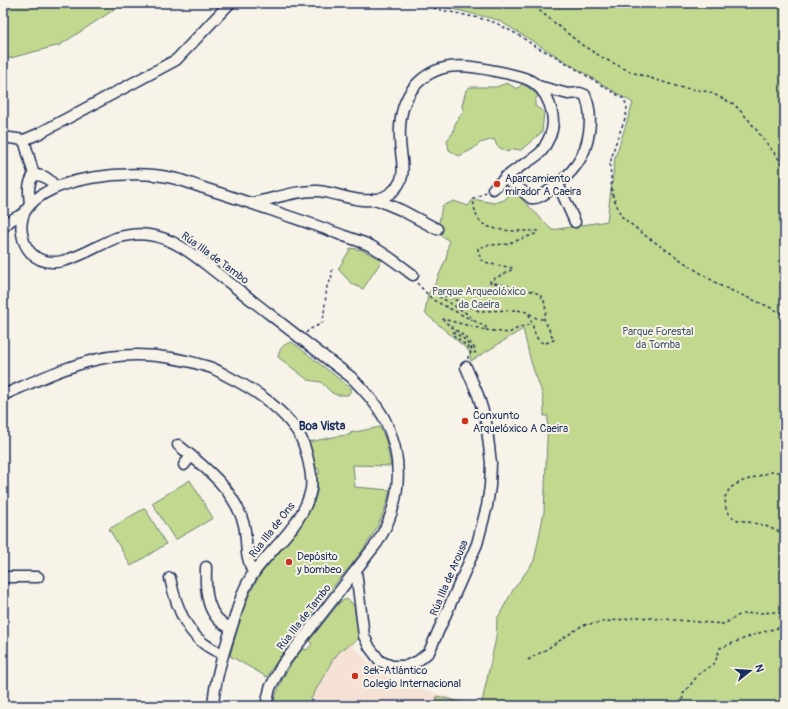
<svg xmlns="http://www.w3.org/2000/svg" width="788" height="709" font-family="Pangolin,sans-serif">
<rect width="100%" height="100%" fill="#f7f3e8"/>
<filter id="ink" filterUnits="userSpaceOnUse"><feTurbulence type="fractalNoise" baseFrequency=".025" numOctaves="2"/><feDisplacementMap in="SourceGraphic" scale="8" xChannelSelector="R" yChannelSelector="G"/><feConvolveMatrix kernelMatrix="1 2 1 2 8 2 1 2 1" color-interpolation-filters="sRGB"/></filter>
<g filter="url(#ink)">
<!-- built -->
<polygon fill="#f6e2d5" points="351,644 373,666 395,681 480,706 307,706 332,661 340,651"/>
<!-- green -->
<g fill="#c1d88e" stroke="#6e8476">
<polygon points="3,3 124,3 60,45 3,60"/>
<path d="M428,3H785V706H481L496,638L497,619L513,590L534,561L544,512L548,416H544C545,391 538,385 531,362C528,351 526,340 523,329L471,361L469,351L425,313L428,294L435,284L446,259L449,241L440,234L438,228L442,206L454,201L468,206L473,199L494,203L504,200L514,191L552,230L607,221L615,158L633,103L498,20Z"/>
<polygon points="507,83 517,89 522,84 526,86 538,95 535,101 535,106 544,112 542,132 521,150 513,149 507,152 497,146 494,139 480,143 473,149 459,156 449,150 447,140 453,133 455,124 464,110 462,106 466,90 470,87 496,87"/>
<polygon points="351,248 362,250 382,260 363,289 352,284 338,269"/>
<path d="M292,342L352,389L348,395H337L332,393L321,382L308,380L278,357C280,348 283,344 292,342Z"/>
<path d="M380,427L386,441L391,466L353,465L355,487L390,490C381,534 355,560 328,593C306,620 285,647 267,677L230,656C237,631 243,603 257,580C267,562 283,548 296,532H298L297,530L307,516L313,503H314L317,492V474H319V469L316,468L309,442L338,436L350,435V433Z"/>
<polygon points="190,480 213,518 175,540 152,503"/>
<polygon points="145,508 166,544 131,566 109,529"/>
<path d="M346,599L351,602L354,606L360,638L340,651L332,661L307,706H273C278,683 289,666 303,648L307,650L312,644L309,641L340,602Z"/>
<polygon points="437,696 474,706 434,706"/>
</g>
<g fill="none" stroke-linecap="round" stroke-linejoin="round">
<defs>
<g id="minor">
<polyline points="3,137 24,140"/>
<polyline points="24,140 38,134 176,60 230,3"/>
<polyline points="24,140 34,175"/>
<path d="M505,177L531,198C539,199 544,194 550,190C560,183 570,174 577,164C590,146 594,116 585,95L580,93L568,94L538,86"/>
<polyline points="558,184 575,222"/>
<polyline points="375,199 401,210 437,229"/>
<path d="M252,203C274,199 296,190 318,191C341,193 367,209 389,194C411,179 400,160 400,139C399,121 402,102 414,87C436,61 465,64 495,71C506,73 517,75 527,79C548,88 558,117 550,136C547,142 545,147 541,152C535,158 528,162 521,166C511,173 502,180 493,189"/>
<path d="M30,204C29,193 27,184 34,175C46,175 48,179 56,187"/>
<polyline points="3,227 11,220 23,214"/>
<path d="M3,395C38,380 72,363 109,357C142,352 178,357 209,367C216,369 223,374 229,377C255,390 283,409 299,434C304,443 307,454 309,464C311,472 312,481 311,489C304,524 272,547 253,574C243,588 239,604 234,620C225,648 215,677 213,706"/>
<path d="M178,445C205,467 235,490 244,525C246,534 246,544 247,553C248,560 251,567 253,574"/>
<polyline points="184,465 191,456"/>
<path d="M206,567C205,590 206,618 231,628"/>
<polyline points="356,571 364,636 370,648 380,661 392,666 406,666 418,661 429,652 477,544 487,506 490,486 491,463 486,421 478,395 466,367"/>
<polyline points="3,577 38,577"/>
<path d="M170,578C175,602 186,634 209,647C213,650 219,652 223,654"/>
<path d="M266,706L270,688L282,665L377,543C401,505 405,461 385,420C377,404 364,390 351,377C319,353 286,327 254,302C239,290 223,278 208,266C190,252 172,238 149,235C138,233 127,235 116,238C92,247 54,277 31,253C21,242 18,223 26,210C48,175 135,169 172,178C183,180 194,185 204,188C226,195 247,202 268,209C293,218 319,226 344,236C353,239 363,242 371,246C386,254 400,265 413,275"/>
</g>
</defs>
<!-- minor casing -->
<use href="#minor" stroke="#1b2f5e" stroke-width="13"/>
<!-- path -->
<g stroke="#1b2f5e" stroke-width="1.5" stroke-dasharray="3 3" stroke-linecap="butt">
<polyline points="416,3 441,10 479,18 496,23 520,36 536,47 555,56 624,99 627,107 626,116 615,145 610,164 612,193 621,216 643,234 691,267 721,286 765,305 785,315"/>
<polyline points="530,3 582,45 605,59 631,72 679,87 709,92 734,104 748,119 785,167"/>
<path d="M486,192L473,199C474,206 475,215 479,220C487,233 524,231 538,231L535,234L507,244L489,245L478,248V250L481,260L491,264L513,268V269L490,281V282L532,291L539,294L544,300L546,311L544,319L554,340C551,341 547,343 544,343C532,341 534,319 527,312"/>
<polyline points="417,283 433,300 476,322 466,313 440,297 438,293 463,303 479,311 517,310 527,312 538,319 544,319"/>
<polyline points="3,295 5,294"/>
<polyline points="486,330 509,333 520,327 532,324"/>
<path d="M306,333C311,327 317,327 323,322L327,286L332,278L331,273L334,267"/>
<path d="M468,359V356L471,353L468,347L452,334L454,332L464,339L475,353L476,351C469,338 457,331 445,322L443,319L486,330V327L476,322"/>
<polyline points="785,472 771,472 740,482 730,488 725,497 726,510 734,519 763,525 785,534"/>
<polyline points="528,660 550,647 583,625 638,617 724,624 741,614 776,612 785,614"/>
<polyline points="682,706 683,694 699,674 715,663 720,648 759,633 785,626"/>
</g>
<!-- minor -->
<use href="#minor" stroke="#f7f3e8" stroke-width="10"/>
</g>
</g>
<!-- markers -->
<g fill="#c8321e" stroke="#f7f3e8" stroke-width="1.5">
<circle cx="497" cy="184" r="4"/>
<circle cx="465" cy="421" r="4"/>
<circle cx="289" cy="562" r="4"/>
<circle cx="355" cy="676" r="4"/>
</g>
<g text-anchor="middle" dominant-baseline="central" stroke-width="4" stroke-linejoin="round" paint-order="stroke">
<!-- poi labels -->
<g font-size="11" fill="#1b2f5e" stroke="#f7f3e8" text-anchor="start">
<text x="505" y="178">Aparcamiento<tspan x="505" dy="13">mirador A Caeira</tspan></text>
<text x="473" y="415">Conxunto<tspan x="473" dy="13">Arquelóxico A Caeira</tspan></text>
<text x="297" y="556">Depósito<tspan x="297" dy="13">y bombeo</tspan></text>
<text x="363" y="670">Sek-Atlántico<tspan x="363" dy="13">Colegio Internacional</tspan></text>
</g>
<!-- street labels -->
<g font-size="11" fill="#1b2f5e" stroke="#f7f3e8">
<text transform="translate(215 258) rotate(36)">Rúa Illa de Tambo</text>
<text transform="translate(272 530) rotate(-52)">Rúa Illa de Ons</text>
<text transform="translate(449 578) rotate(-67)">Rúa Illa de Arousa</text>
<text transform="translate(304 617) rotate(-52)">Rúa Illa de Tambo</text>
</g>
<!-- park labels -->
<g font-size="11" fill="#44596a" stroke="#f7f3e8">
<text x="479" y="291">Parque Arqueolóxico<tspan x="479" dy="13">da Caeira</tspan></text>
<text x="658" y="331">Parque Forestal<tspan x="658" dy="13">da Tomba</tspan></text>
</g>
<!-- neighbourhood labels -->
<g font-size="12" font-weight="bold" fill="#1b2f5e" stroke="#f7f3e8">
<text x="322" y="426">Boa Vista</text>
</g>
</g>
<!-- margin -->
<rect width="788" height="709" fill="none" stroke="#f7f3e8" stroke-width="16"/>
<rect x="8" y="8" width="772" height="693" fill="none" stroke="#1b2f5e" stroke-width="1.5" filter="url(#ink)"/>
<!-- north arrow -->
<g transform="translate(750 671) rotate(73)" stroke="#f7f3e8" stroke-width="3" paint-order="stroke">
<path d="M0-3L7 15L0 10L-7 15Z" fill="#1b2f5e"/>
<text y="-6" font-size="11" font-weight="bold" text-anchor="middle" fill="#1b2f5e">N</text>
</g>
</svg>
